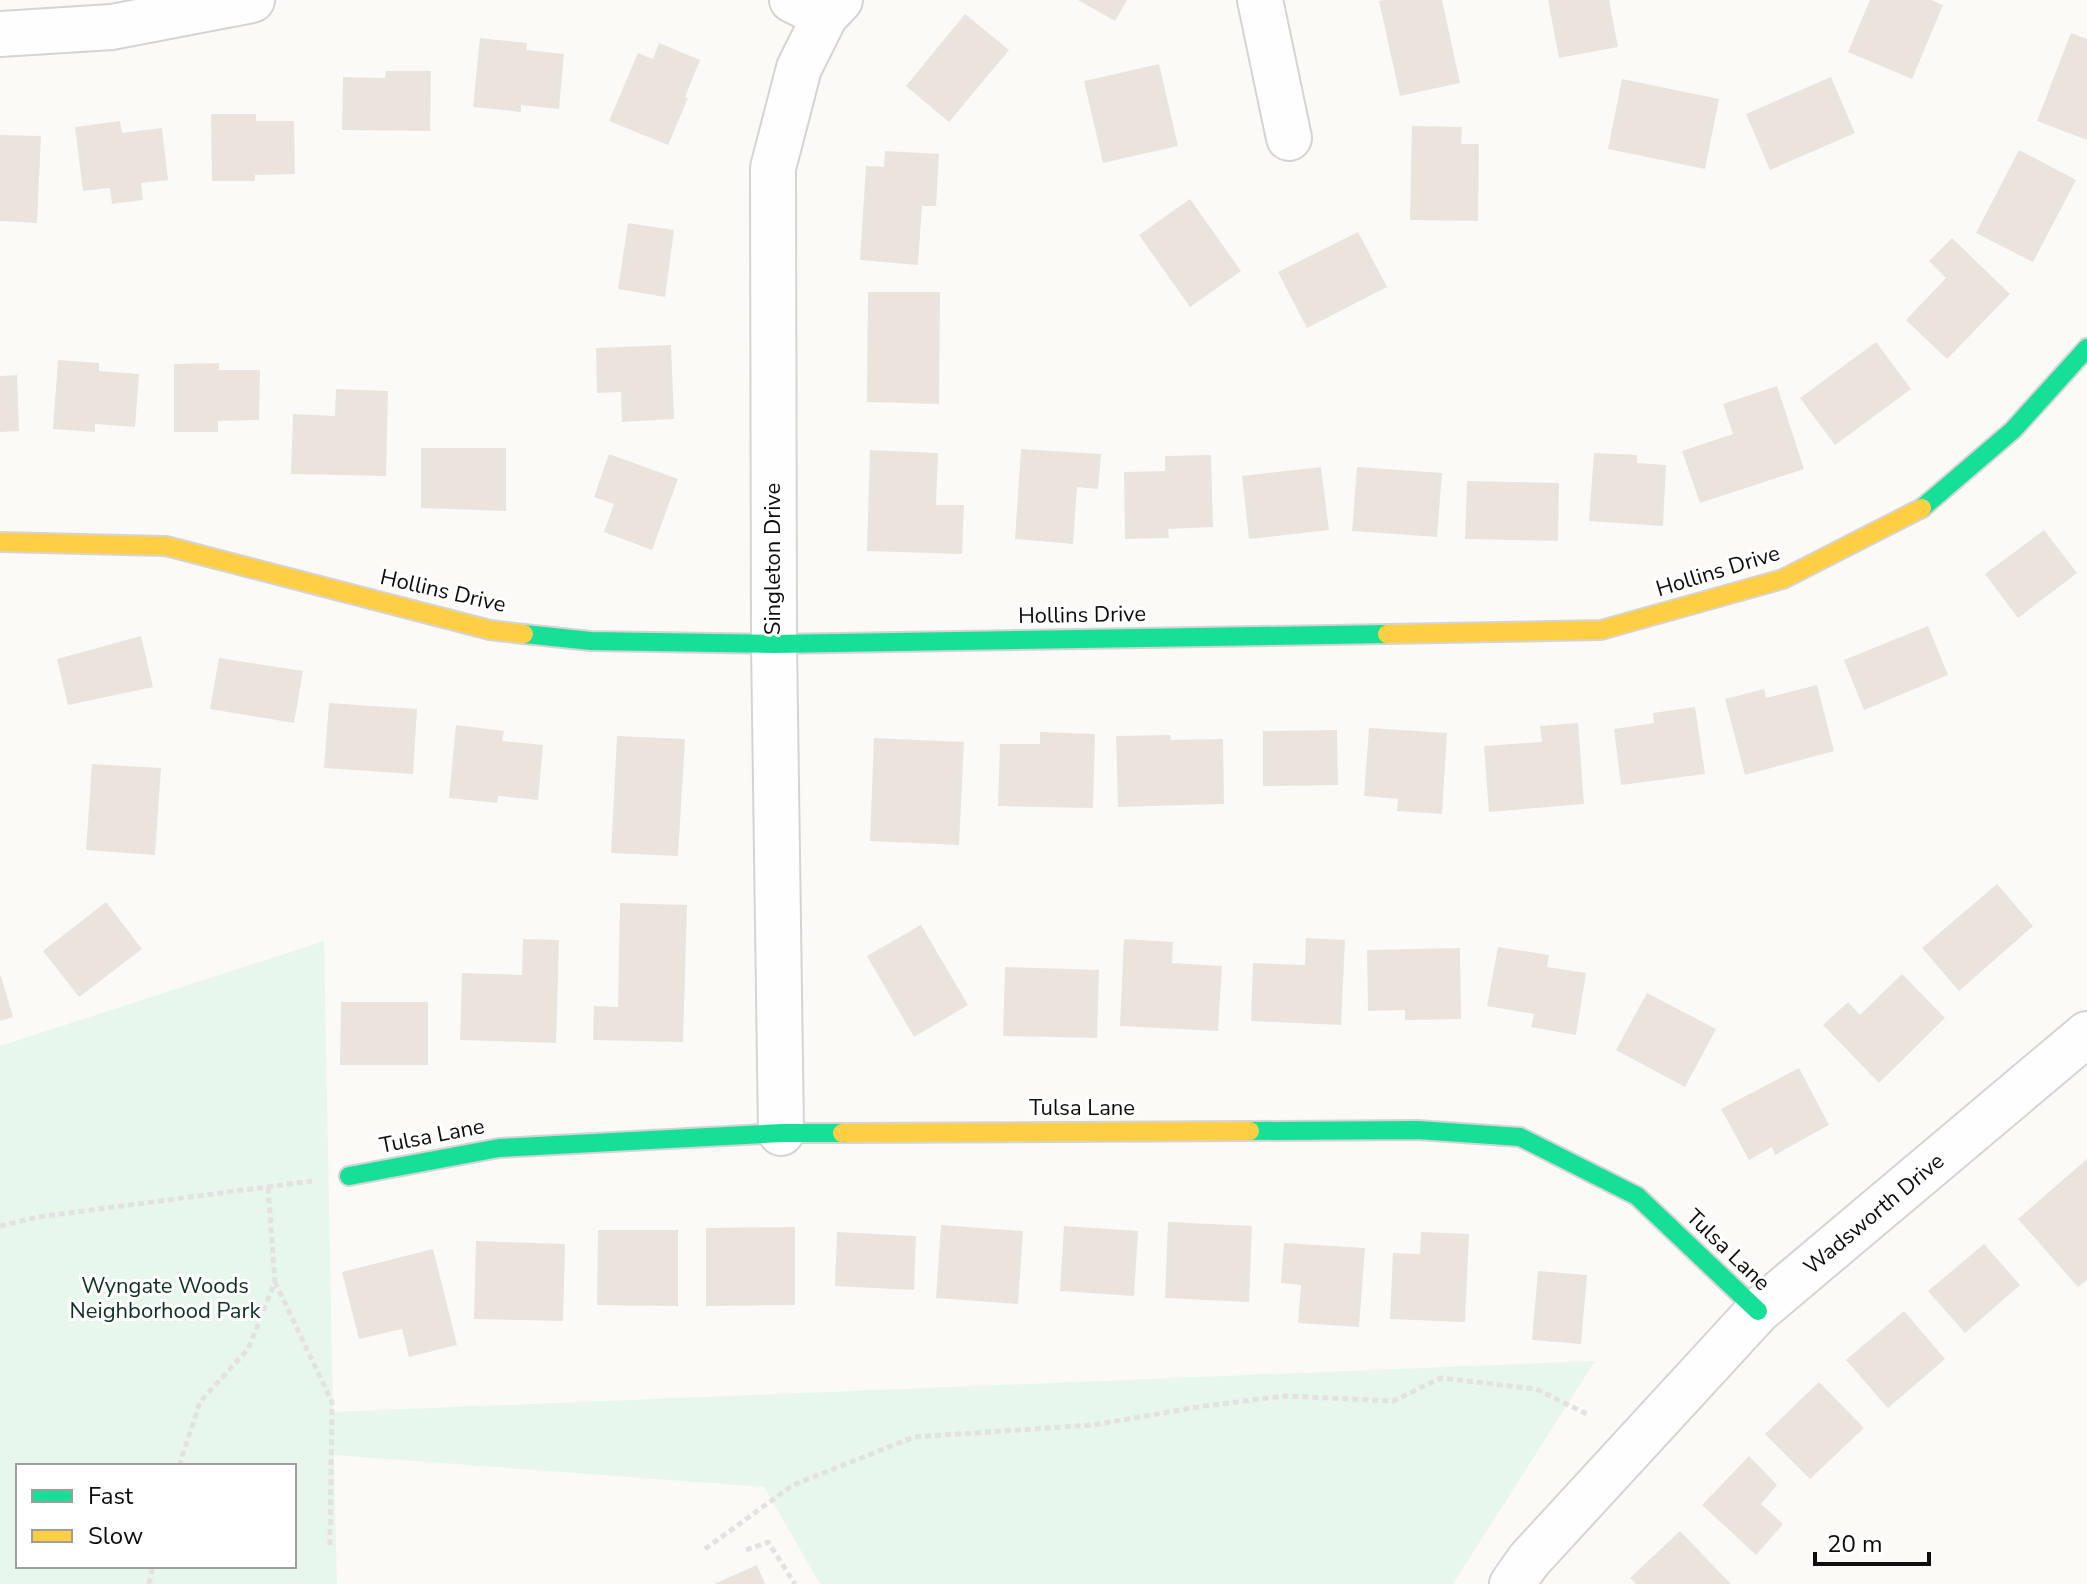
<svg xmlns="http://www.w3.org/2000/svg" width="2087" height="1584" font-family="'Nunito Sans',sans-serif">
<rect width="100%" height="100%" fill="#fcfaf7"/>
<!-- green -->
<path fill="#e7f7ec" fill-rule="evenodd" d="M324,941L333,1412L1595,1361L1453,1584H820L764,1487L334,1455L337,1584H0V1046ZM294,1466V1566H18V1466Z"/>
<!-- building -->
<g fill="#eae4dc">
<polygon points="1078,0 1127,0 1115,21"/>
<polygon points="1385,0 1442,0 1460,83 1400,96 1379,1"/>
<polygon points="1548,0 1609,0 1618,47 1559,58"/>
<polygon points="1870,0 1931,0 1943,5 1912,79 1848,52"/>
<polygon points="965,14 1009,50 949,122 906,86"/>
<polygon points="2071,33 2087,39 2087,140 2037,121"/>
<polygon points="480,38 527,43 526,50 564,54 559,109 521,105 521,112 473,107"/>
<polygon points="659,43 700,60 685,97 688,98 668,145 609,121 638,53 653,59"/>
<polygon points="1159,64 1178,146 1103,163 1084,81"/>
<polygon points="386,71 431,71 430,131 342,130 343,77 385,78"/>
<polygon points="1831,77 1855,133 1770,170 1746,114"/>
<polygon points="1622,79 1719,99 1705,169 1608,149"/>
<polygon points="211,114 256,114 256,121 294,121 295,174 255,175 255,181 212,181"/>
<polygon points="120,121 122,133 162,128 168,180 141,183 143,200 112,204 110,188 83,191 75,127"/>
<polygon points="1412,126 1462,127 1461,144 1479,144 1478,221 1410,220"/>
<polygon points="0,135 41,136 37,223 0,221"/>
<polygon points="2019,150 2076,180 2033,262 1976,233"/>
<polygon points="885,151 939,154 936,206 922,206 918,265 860,260 866,166 884,167"/>
<polygon points="1190,199 1241,271 1190,307 1139,235"/>
<polygon points="628,223 674,230 665,297 618,289"/>
<polygon points="1358,232 1387,287 1307,328 1278,272"/>
<polygon points="1952,238 2010,294 1947,359 1906,320 1946,278 1929,261"/>
<polygon points="868,292 940,292 939,404 867,402"/>
<polygon points="1876,342 1911,389 1835,445 1800,398"/>
<polygon points="671,345 674,419 622,422 621,392 597,393 596,348"/>
<polygon points="58,360 99,363 99,371 139,374 135,427 95,424 95,432 53,429"/>
<polygon points="219,363 219,370 260,370 259,420 218,421 218,432 174,432 174,364"/>
<polygon points="17,375 19,431 0,432 0,376"/>
<polygon points="1777,386 1804,469 1700,503 1682,451 1733,434 1723,404"/>
<polygon points="336,389 388,391 386,476 291,474 293,414 335,416"/>
<polygon points="421,448 506,448 506,511 421,508"/>
<polygon points="1021,449 1101,454 1098,489 1077,487 1073,544 1015,539"/>
<polygon points="870,450 938,453 936,505 964,505 962,554 867,551"/>
<polygon points="1594,453 1637,455 1637,463 1666,465 1663,526 1589,521"/>
<polygon points="609,454 678,479 652,550 604,532 614,504 594,497"/>
<polygon points="1211,455 1213,527 1168,529 1169,538 1125,539 1124,472 1165,471 1165,456"/>
<polygon points="1321,467 1329,530 1249,539 1242,476"/>
<polygon points="1357,467 1442,473 1437,537 1352,531"/>
<polygon points="1467,481 1559,483 1558,541 1465,539"/>
<polygon points="2044,530 2077,573 2018,618 1985,574"/>
<polygon points="1928,626 1948,675 1864,710 1844,660"/>
<polygon points="141,636 153,687 68,705 57,659"/>
<polygon points="219,658 303,671 294,723 210,709"/>
<polygon points="1817,685 1834,751 1745,775 1725,699 1764,689 1766,698"/>
<polygon points="329,703 417,709 413,774 324,768"/>
<polygon points="1695,707 1705,774 1621,785 1614,729 1654,723 1653,713"/>
<polygon points="1578,723 1584,804 1489,812 1484,746 1542,742 1540,726"/>
<polygon points="456,725 504,731 502,741 543,745 538,800 498,796 497,803 449,798"/>
<polygon points="1369,728 1447,733 1442,814 1397,811 1398,799 1364,796"/>
<polygon points="1337,730 1338,785 1263,786 1263,731"/>
<polygon points="1040,732 1095,734 1093,808 998,806 1000,744 1040,744"/>
<polygon points="1170,735 1171,740 1223,739 1224,804 1118,807 1116,736"/>
<polygon points="617,736 685,739 678,856 611,853"/>
<polygon points="874,738 964,742 959,845 870,841"/>
<polygon points="92,764 161,768 155,855 86,850"/>
<polygon points="1997,884 2033,926 1959,991 1922,948"/>
<polygon points="106,902 142,949 79,997 43,951"/>
<polygon points="620,903 687,905 683,1042 593,1040 594,1006 618,1007"/>
<polygon points="921,925 968,1005 914,1037 867,956"/>
<polygon points="1306,938 1345,940 1341,1025 1251,1021 1253,963 1305,965"/>
<polygon points="523,939 559,940 556,1043 460,1040 462,973 522,975"/>
<polygon points="1124,939 1173,942 1172,963 1222,966 1218,1031 1120,1026"/>
<polygon points="1498,947 1549,955 1547,967 1586,973 1576,1035 1531,1027 1534,1014 1487,1006"/>
<polygon points="1460,948 1461,1019 1405,1020 1405,1010 1368,1011 1367,950"/>
<polygon points="1005,967 1099,970 1097,1038 1003,1036"/>
<polygon points="1902,974 1945,1018 1879,1083 1823,1025 1848,1002 1860,1015"/>
<polygon points="1,976 13,1017 0,1021 0,977"/>
<polygon points="1647,993 1716,1029 1685,1087 1616,1050"/>
<polygon points="341,1002 428,1002 428,1065 340,1065"/>
<polygon points="1799,1068 1829,1125 1775,1155 1772,1147 1749,1160 1721,1109"/>
<polygon points="2087,1159 2087,1280 2078,1287 2018,1219"/>
<polygon points="1168,1222 1252,1226 1249,1302 1165,1298"/>
<polygon points="941,1225 1023,1231 1018,1304 936,1298"/>
<polygon points="1064,1226 1138,1231 1134,1296 1060,1291"/>
<polygon points="795,1227 795,1305 706,1306 706,1228"/>
<polygon points="598,1230 678,1230 678,1306 597,1305"/>
<polygon points="837,1232 916,1236 914,1290 835,1286"/>
<polygon points="1421,1232 1469,1234 1465,1322 1390,1319 1393,1253 1420,1254"/>
<polygon points="476,1241 565,1244 563,1321 474,1319"/>
<polygon points="1284,1243 1365,1248 1359,1327 1298,1323 1301,1285 1281,1283"/>
<polygon points="1984,1244 2020,1285 1965,1333 1928,1291"/>
<polygon points="433,1249 457,1345 409,1357 402,1329 359,1339 342,1272"/>
<polygon points="1538,1271 1587,1275 1581,1344 1532,1340"/>
<polygon points="1904,1311 1945,1359 1888,1408 1846,1360"/>
<polygon points="1819,1382 1864,1428 1810,1479 1765,1434"/>
<polygon points="1749,1456 1777,1485 1761,1504 1783,1524 1756,1555 1702,1505"/>
<polygon points="1680,1531 1731,1584 1636,1584 1630,1578"/>
<polygon points="757,1565 765,1584 714,1584"/>
</g>
<g fill="none" stroke-linecap="round" stroke-linejoin="round">
<defs>
<g id="street">
<polyline points="792,0 825,16"/>
<polyline points="1260,0 1289,138"/>
<polyline points="0,34 112,27 252,0"/>
<polyline points="781,1133 774,644 773,168 799,68 825,16 840,0"/>
<polyline points="1512,1584 1529,1560 1758,1311 2087,1034"/>
</g>
<g id="fast">
<polyline points="1922,508 2013,430 2087,348"/>
<polyline points="524,634 591,641 774,644 1387,634"/>
<polyline points="1250,1131 1418,1130 1520,1137 1637,1196 1758,1311"/>
<polyline points="349,1176 499,1148 781,1133 842,1133"/>
</g>
<g id="slow">
<polyline points="0,542 166,546 490,630 524,634"/>
<polyline points="1387,634 1601,630 1783,579 1922,508"/>
<polyline points="842,1133 1250,1131"/>
</g>
</defs>
<!-- street casing -->
<use href="#street" stroke="#d6d4d2" stroke-width="48"/>
<!-- fast casing -->
<use href="#fast" stroke="#d6d4d2" stroke-width="22"/>
<!-- slow casing -->
<use href="#slow" stroke="#d6d4d2" stroke-width="22"/>
<!-- path -->
<g stroke="#e2e2e1" stroke-width="5" stroke-dasharray="6 4" stroke-linecap="butt">
<polyline points="0,1226 38,1217 312,1181"/>
<polyline points="275,1282 332,1402 330,1548"/>
<polyline points="179,1466 200,1402 248,1349 275,1282 268,1187"/>
<polyline points="705,1549 793,1485 914,1437 1093,1425 1204,1406 1285,1396 1393,1401 1441,1378 1536,1389 1587,1414"/>
<polyline points="746,1550 768,1542 795,1584"/>
<polyline points="149,1584 153,1566"/>
</g>
<!-- street -->
<use href="#street" stroke="#fffefe" stroke-width="44"/>
<!-- fast -->
<use href="#fast" stroke="#16e098" stroke-width="18"/>
<!-- slow -->
<use href="#slow" stroke="#ffcf43" stroke-width="18"/>
</g>
<g text-anchor="middle" dominant-baseline="central" stroke-width="6" stroke-linejoin="round" paint-order="stroke">
<!-- street labels -->
<g font-size="22" fill="#0f0d0b" stroke="#fff">
<text transform="translate(773 559) rotate(-90)">Singleton Drive</text>
<text transform="translate(1718 571) rotate(-17)">Hollins Drive</text>
<text transform="translate(443 591) rotate(13)">Hollins Drive</text>
<text transform="translate(1082 615) rotate(-1)">Hollins Drive</text>
<text x="1082" y="1108">Tulsa Lane</text>
<text transform="translate(432 1136) rotate(-11)">Tulsa Lane</text>
<text transform="translate(1874 1214) rotate(-40)">Wadsworth Drive</text>
<text transform="translate(1728 1250) rotate(44)">Tulsa Lane</text>
</g>
<!-- park labels -->
<g font-size="22" fill="#0e3122" stroke="#fff">
<text x="165" y="1286">Wyngate Woods<tspan x="165" dy="25">Neighborhood Park</tspan></text>
</g>
</g>
<!-- legend -->
<rect x="16" y="1464" width="280" height="104" fill="#ffffff" stroke="#9f9e9d" stroke-width="2"/>
<rect x="32" y="1490" width="40" height="12" fill="#16e098" stroke="#9f9e9d" stroke-width="2"/>
<text x="88" y="1504" font-size="24" fill="#0f0d0b">Fast</text>
<rect x="32" y="1530" width="40" height="12" fill="#ffcf43" stroke="#9f9e9d" stroke-width="2"/>
<text x="88" y="1544" font-size="24" fill="#0f0d0b">Slow</text>
<!-- scale -->
<path d="M1815 1552v12h114v-12" fill="none" stroke="#0f0d0b" stroke-width="4"/>
<text x="1827" y="1552" font-size="24" fill="#0f0d0b" stroke="#ffffff" stroke-width="6" paint-order="stroke">20 m</text>
</svg>
